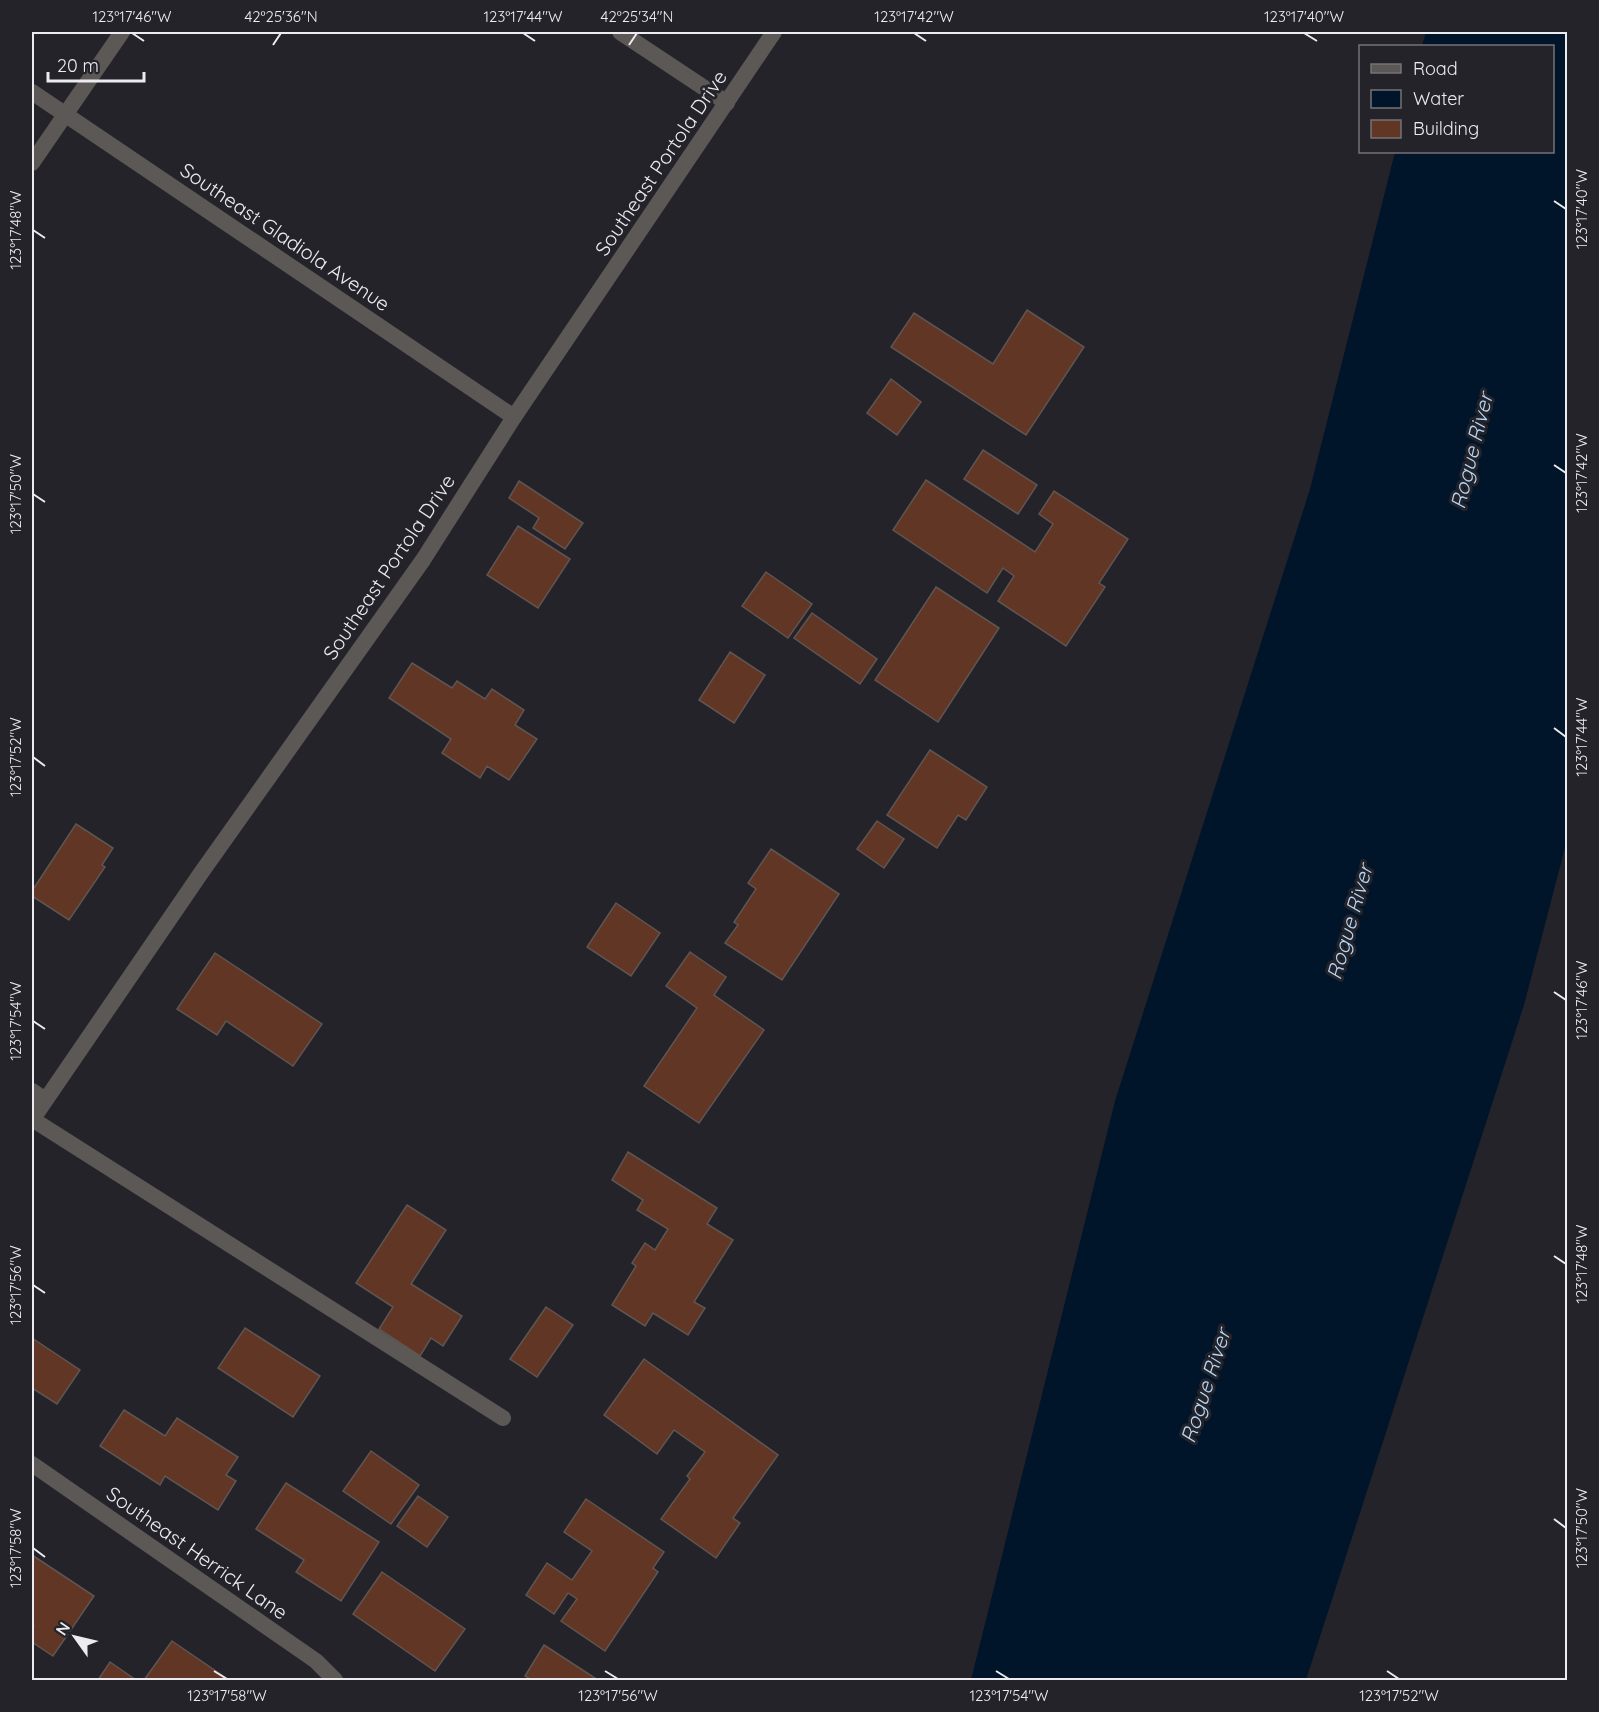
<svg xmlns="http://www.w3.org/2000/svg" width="1599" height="1712" font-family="Quicksand,sans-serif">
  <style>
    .water { fill: #00152a }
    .building { fill: #623625; stroke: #5f5552; stroke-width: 1.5 }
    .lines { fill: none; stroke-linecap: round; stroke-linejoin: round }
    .service { stroke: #5c5856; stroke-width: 16 }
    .minor { stroke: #5c5856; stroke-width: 16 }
    .ticks { fill: none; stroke: #ebebf0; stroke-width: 2 }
    .labels { text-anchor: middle; stroke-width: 6; stroke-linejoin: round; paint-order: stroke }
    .street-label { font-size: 20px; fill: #ebebf0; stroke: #24232a }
    .water-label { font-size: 21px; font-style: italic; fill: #b5d9fa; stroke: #24232a }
    .neatline { fill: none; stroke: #ebebf0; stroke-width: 2 }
    .ticks-label { font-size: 15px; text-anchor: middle; fill: #ebebf0 }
  </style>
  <rect width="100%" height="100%" fill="#24232a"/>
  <path class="water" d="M1426,32H1567V840L1524,1005L1306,1680H971L1115,1101L1310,489L1395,152H1552V46H1422Z"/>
  <g class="building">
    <path d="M1027,310L1084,347L1026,435L891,347L914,313L993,364Z"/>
    <path d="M891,379L921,402L897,435L867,413Z"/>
    <path d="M983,450L1037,485L1018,514L964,479Z"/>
    <path d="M926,480L1035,552L1053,524L1039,514L1054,491L1128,539L1099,583L1105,587L1066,646L998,601L1014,576L1003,568L987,593L893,530Z"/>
    <path d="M519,481L583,523L565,549L533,528L539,518L509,498Z"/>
    <path d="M518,526L570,559L538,608L487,575Z"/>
    <path d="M766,572L812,604L788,638L742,606Z"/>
    <path d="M936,587L999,628L938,722L875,680Z"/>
    <path d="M812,613L877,659L860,684L794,638Z"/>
    <path d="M730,652L765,675L734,723L699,700Z"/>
    <path d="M412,663L452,688L457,681L485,699L492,689L524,710L515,725L537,739L509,780L487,766L480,778L442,753L451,739L389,698Z"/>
    <path d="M930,750L987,787L966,820L958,815L937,848L887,815Z"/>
    <path d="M877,821L904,839L884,868L857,849Z"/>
    <path d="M76,824L113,848L102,865L105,867L69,920L32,896V891Z"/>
    <path d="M771,849L839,894L782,980L725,943L738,925L734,922L756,889L748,883Z"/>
    <path d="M616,903L660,933L631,976L587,947Z"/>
    <path d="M690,952L726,977L714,995L764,1030L699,1123L644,1086L697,1008L666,986Z"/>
    <path d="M215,953L322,1024L293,1066L226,1021L217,1035L177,1009Z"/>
    <path d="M628,1152L717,1208L707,1224L733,1240L694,1302L705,1308L688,1335L653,1313L645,1326L612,1305L636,1266L632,1263L645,1243L655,1250L668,1229L637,1210L643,1200L612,1180Z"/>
    <path d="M407,1205L446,1230L411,1284L462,1316L443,1346L431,1338L420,1356L379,1329L393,1307L356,1283Z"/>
    <path d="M546,1307L573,1325L537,1377L510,1359Z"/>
    <path d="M245,1328L320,1376L293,1417L218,1368Z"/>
    <path d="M32,1338L80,1370L57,1404L32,1388Z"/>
    <path d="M644,1359L778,1455L733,1518L740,1523L716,1558L661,1519L690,1479L687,1476L705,1452L674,1430L657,1454L604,1415Z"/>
    <path d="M124,1410L165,1436L177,1418L238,1457L226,1475L236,1481L218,1510L165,1476L160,1485L100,1446Z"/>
    <path d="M371,1451L419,1485L391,1524L343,1491Z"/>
    <path d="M286,1483L379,1542L341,1601L296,1572L304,1560L256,1529Z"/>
    <path d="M418,1496L448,1517L427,1547L397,1526Z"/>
    <path d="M586,1499L664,1552L653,1568L658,1572L605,1651L561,1621L577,1599L568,1593L554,1614L526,1595L547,1563L572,1580L592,1551L564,1532Z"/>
    <path d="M32,1555L94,1596L53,1656L32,1642V1630L34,1626L32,1625Z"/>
    <path d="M382,1572L465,1629L435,1671L353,1614Z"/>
    <path d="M172,1641L229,1680H144Z"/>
    <path d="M544,1645L598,1680H532L525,1676Z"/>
    <path d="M110,1662L136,1680H98Z"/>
  </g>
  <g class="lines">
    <path class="service" d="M32,1119L503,1418"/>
    <g class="minor">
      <path d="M620,32L727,103"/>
      <path d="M32,92L514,417"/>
      <path d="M32,163L122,32"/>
      <path d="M32,1091L44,1099"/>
      <path d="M32,1120L201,873L423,560L514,417L774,32"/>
      <path d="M32,1464L316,1661L335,1680"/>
    </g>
  </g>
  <path class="ticks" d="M132,33L144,41M523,33L535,41M914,33L926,41M1304,33L1317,41M273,45L281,33M629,45L637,33M1554,201L1566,209M33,230L45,238M1554,465L1566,473M33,494L45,502M1554,728L1566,737M33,757L45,766M1554,992L1566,1000M33,1021L45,1029M1554,1256L1566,1264M33,1285L45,1293M1554,1519L1566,1528M33,1548L45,1557M214,1671L227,1679M605,1671L618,1679M996,1671L1009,1679M1387,1671L1399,1679"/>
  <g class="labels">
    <g class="street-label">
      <text transform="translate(661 163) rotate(-56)" y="7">Southeast Portola Drive</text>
      <text transform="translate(285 237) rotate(34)" y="7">Southeast Gladiola Avenue</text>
      <text transform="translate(389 567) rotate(-56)" y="7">Southeast Portola Drive</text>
      <text transform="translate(197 1553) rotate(35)" y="7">Southeast Herrick Lane</text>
    </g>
    <g class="water-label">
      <text transform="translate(1472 451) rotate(-76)" y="7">Rogue River</text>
      <text transform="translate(1350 922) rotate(-74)" y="7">Rogue River</text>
      <text transform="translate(1206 1386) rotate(-72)" y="7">Rogue River</text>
    </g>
  </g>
  <rect width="1599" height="1712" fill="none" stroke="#24232a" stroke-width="66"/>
  <rect x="1359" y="45" width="195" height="108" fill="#24232a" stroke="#747379" stroke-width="1.5"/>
  <rect x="1371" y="64" width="30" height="9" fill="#5c5856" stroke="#747379" stroke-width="1.5"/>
  <text x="1413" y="75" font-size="18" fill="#ebebf0">Road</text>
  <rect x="1371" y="90" width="30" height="18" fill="#00152a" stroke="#747379" stroke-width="1.5"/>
  <text x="1413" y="105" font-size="18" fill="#ebebf0">Water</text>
  <rect x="1371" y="120" width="30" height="18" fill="#623625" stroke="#747379" stroke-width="1.5"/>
  <text x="1413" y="135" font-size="18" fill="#ebebf0">Building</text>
  <g transform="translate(75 1637) rotate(304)" stroke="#24232a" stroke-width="4.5" paint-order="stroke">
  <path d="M0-4.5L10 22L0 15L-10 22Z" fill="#ebebf0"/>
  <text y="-9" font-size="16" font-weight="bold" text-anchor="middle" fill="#ebebf0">N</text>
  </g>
  <path d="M48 72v9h96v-9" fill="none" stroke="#ebebf0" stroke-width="3"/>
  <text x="57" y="72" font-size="18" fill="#ebebf0" stroke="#24232a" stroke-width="4.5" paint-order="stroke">20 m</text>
  <rect x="33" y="33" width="1533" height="1646" class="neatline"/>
  <g class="ticks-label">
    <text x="132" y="22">123°17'46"W</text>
    <text x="281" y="22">42°25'36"N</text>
    <text x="523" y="22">123°17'44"W</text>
    <text x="637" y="22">42°25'34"N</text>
    <text x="914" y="22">123°17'42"W</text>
    <text x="1304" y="22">123°17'40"W</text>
    <text transform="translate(1582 209) rotate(-90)" y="5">123°17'40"W</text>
    <text transform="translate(16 230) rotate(-90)" y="5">123°17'48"W</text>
    <text transform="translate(1582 473) rotate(-90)" y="5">123°17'42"W</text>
    <text transform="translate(16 494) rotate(-90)" y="5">123°17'50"W</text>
    <text transform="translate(1582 737) rotate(-90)" y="5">123°17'44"W</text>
    <text transform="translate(16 757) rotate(-90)" y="5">123°17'52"W</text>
    <text transform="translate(1582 1000) rotate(-90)" y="5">123°17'46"W</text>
    <text transform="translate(16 1021) rotate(-90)" y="5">123°17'54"W</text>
    <text transform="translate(1582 1264) rotate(-90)" y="5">123°17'48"W</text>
    <text transform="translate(16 1285) rotate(-90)" y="5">123°17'56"W</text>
    <text transform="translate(1582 1528) rotate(-90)" y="5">123°17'50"W</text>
    <text transform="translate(16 1548) rotate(-90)" y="5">123°17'58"W</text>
    <text x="227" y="1701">123°17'58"W</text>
    <text x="618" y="1701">123°17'56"W</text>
    <text x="1009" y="1701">123°17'54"W</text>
    <text x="1399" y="1701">123°17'52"W</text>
  </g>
</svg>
